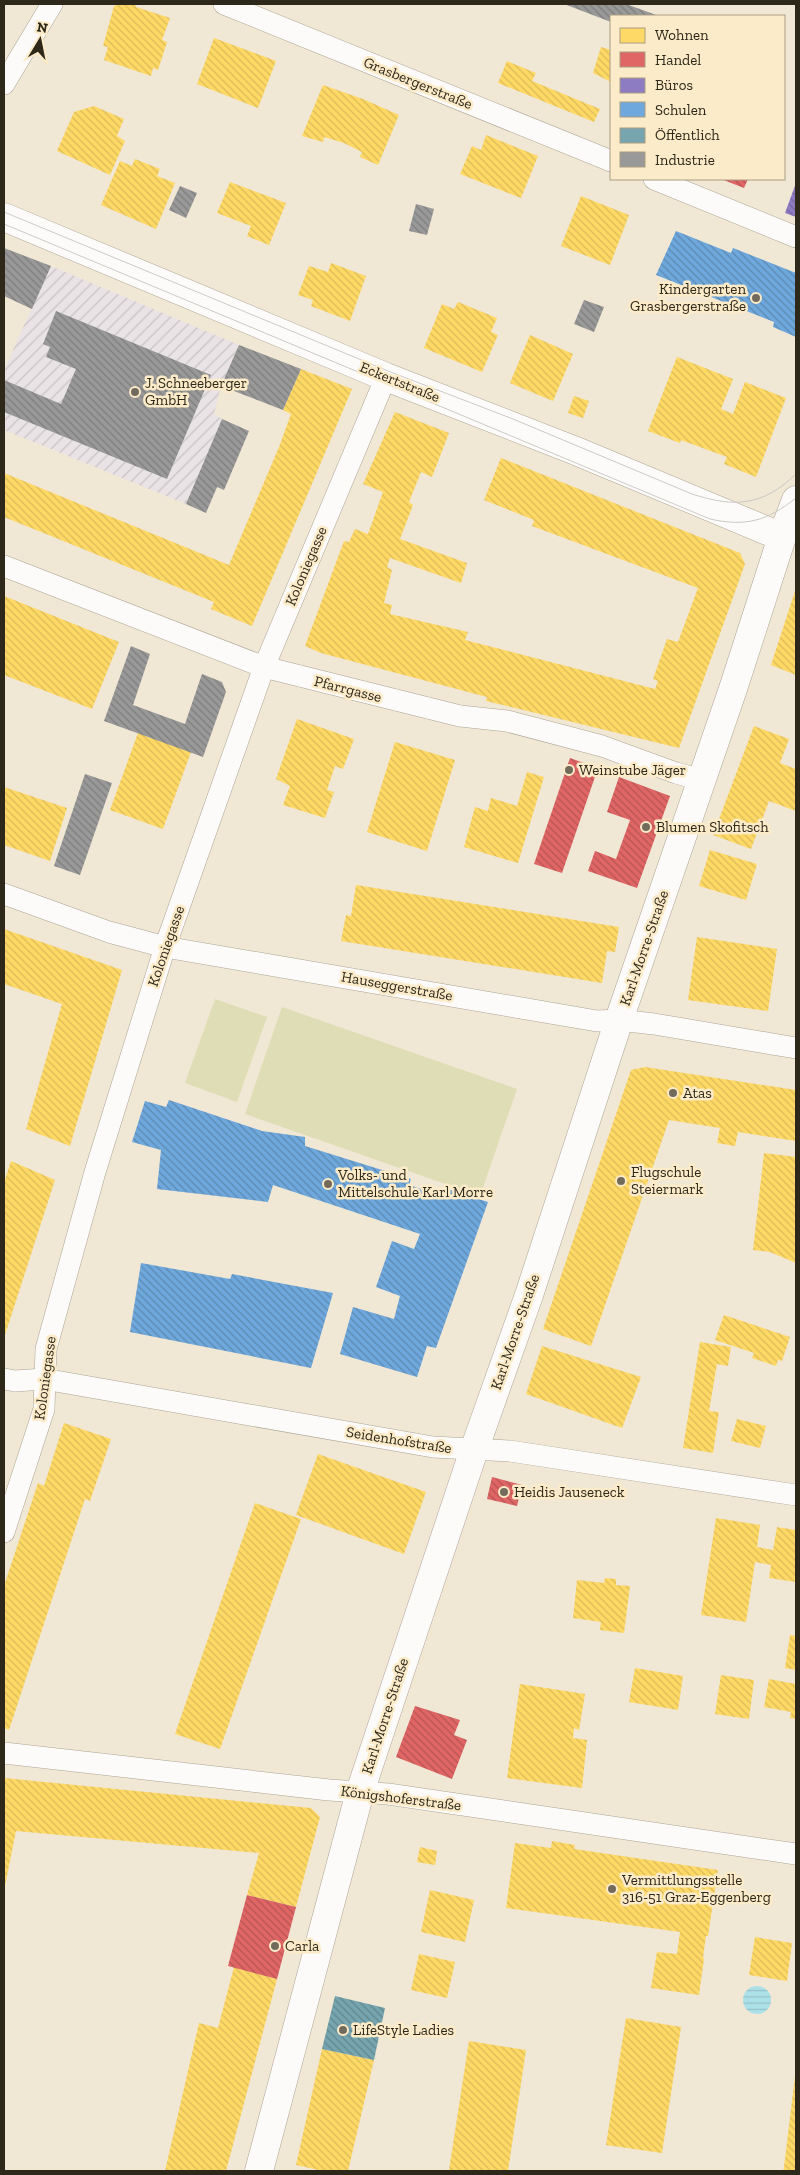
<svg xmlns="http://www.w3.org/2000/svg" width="800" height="2175" font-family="'Zilla Slab',serif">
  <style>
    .industrial { fill: url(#industrial-furrows) }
    .grass { fill: #dfddb5 }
    .water { fill: url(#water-rules) }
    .homes { fill: url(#homes-back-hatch) }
    .shops { fill: url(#shops-back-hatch) }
    .offices { fill: url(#offices-back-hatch) }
    .schools { fill: url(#schools-back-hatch) }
    .public { fill: url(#public-back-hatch) }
    .industry { fill: url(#industry-back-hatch) }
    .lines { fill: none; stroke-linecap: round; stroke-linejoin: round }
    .minor-casing { stroke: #aca596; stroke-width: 22 }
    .tertiary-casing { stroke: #aca596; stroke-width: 29 }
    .secondary-casing { stroke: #aca596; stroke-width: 29 }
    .minor { stroke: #fdfbf9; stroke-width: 21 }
    .tertiary { stroke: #fdfbf9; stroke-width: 28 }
    .secondary { stroke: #fdfbf9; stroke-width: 28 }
    .tram { stroke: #cccac5; stroke-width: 1 }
    .poi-dot { fill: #726b5c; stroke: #fcebc8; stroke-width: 2 }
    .labels { text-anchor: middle; stroke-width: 5; stroke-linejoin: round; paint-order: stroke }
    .street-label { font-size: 15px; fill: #2e281b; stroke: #fcebc8 }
    .poi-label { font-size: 15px; fill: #2e281b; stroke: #fcebc8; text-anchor: start }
  </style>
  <defs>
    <pattern id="industrial-furrows" width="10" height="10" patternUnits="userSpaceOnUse" patternTransform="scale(1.25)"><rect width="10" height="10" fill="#e9e3e6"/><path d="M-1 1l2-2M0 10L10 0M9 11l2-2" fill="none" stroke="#c8c3c5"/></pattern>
    <pattern id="water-rules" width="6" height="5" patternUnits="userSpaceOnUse" patternTransform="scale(1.25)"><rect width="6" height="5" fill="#ade1e9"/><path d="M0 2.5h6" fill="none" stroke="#95c1c7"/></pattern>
    <pattern id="homes-back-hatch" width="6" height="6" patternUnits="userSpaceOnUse" patternTransform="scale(1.25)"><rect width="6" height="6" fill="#ffd966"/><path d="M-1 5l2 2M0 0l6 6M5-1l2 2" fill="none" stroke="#dbba58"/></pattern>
    <pattern id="shops-back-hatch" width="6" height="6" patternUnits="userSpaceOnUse" patternTransform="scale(1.25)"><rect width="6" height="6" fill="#e06666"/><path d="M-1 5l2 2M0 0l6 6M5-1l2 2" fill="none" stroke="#b65453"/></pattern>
    <pattern id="offices-back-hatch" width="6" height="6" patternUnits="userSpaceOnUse" patternTransform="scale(1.25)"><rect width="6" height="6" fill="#8e7cc3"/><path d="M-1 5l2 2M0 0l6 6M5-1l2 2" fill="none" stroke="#74669e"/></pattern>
    <pattern id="schools-back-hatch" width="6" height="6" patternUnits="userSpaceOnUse" patternTransform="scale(1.25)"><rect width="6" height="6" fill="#6fa8dc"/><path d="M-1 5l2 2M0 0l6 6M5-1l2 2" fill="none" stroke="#5c89b2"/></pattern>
    <pattern id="public-back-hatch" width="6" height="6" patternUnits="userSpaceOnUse" patternTransform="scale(1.25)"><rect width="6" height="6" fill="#76a5af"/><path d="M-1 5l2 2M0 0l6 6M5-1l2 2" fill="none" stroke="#61868e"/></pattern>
    <pattern id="industry-back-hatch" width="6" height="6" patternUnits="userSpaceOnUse" patternTransform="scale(1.25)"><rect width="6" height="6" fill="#999"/><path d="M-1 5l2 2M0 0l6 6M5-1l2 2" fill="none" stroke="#7d7d7c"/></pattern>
  </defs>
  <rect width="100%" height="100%" fill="#f0e7d4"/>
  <path class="industrial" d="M51,266L239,345L221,386L214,414L222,419L186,504L4,430V370Z"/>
  <g class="grass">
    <path d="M215,999L267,1017L237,1102L185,1083Z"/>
    <path d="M282,1007L517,1089L480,1196L245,1114Z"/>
  </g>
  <circle class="water" cx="757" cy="2000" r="14"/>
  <g class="homes">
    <path d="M118,4H135L136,7L170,18L162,40L167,42L158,70L153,68L151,76L104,60L108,47L103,46L114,6Z"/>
    <path d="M214,38L276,61L258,108L197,84Z"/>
    <path d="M601,47L611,50V82L593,73Z"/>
    <path d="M507,61L536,73L532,81L600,109L594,122L498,83Z"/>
    <path d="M323,85L363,99L399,115L378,165L360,157L362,152L344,143L324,137L323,142L302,136Z"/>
    <path d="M94,106L124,119L117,136L125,141L110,175L57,151L74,112Z"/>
    <path d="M486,135L538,156L521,198L460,174L472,146L481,150Z"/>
    <path d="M135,159L160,169L157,176L175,183L156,229L101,205L120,161L132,166Z"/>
    <path d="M230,182L286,203L269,245L247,236L251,226L217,213Z"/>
    <path d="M581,196L629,215L610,265L561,246Z"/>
    <path d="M331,263L366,276L350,321L311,306L313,300L298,295L309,266L328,272Z"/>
    <path d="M458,302L497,318L491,332L498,335L482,372L424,348L442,304L454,309Z"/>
    <path d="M530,335L573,354L553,401L510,383Z"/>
    <path d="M677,357L733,379L721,409L733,414L745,382L786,398L756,477L724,464L727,457L681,440L680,443L648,431Z"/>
    <path d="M301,369L352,389L252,626L211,609L214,602L4,517V473L229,565L279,447L291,414L283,410Z"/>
    <path d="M574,396L589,401L583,418L568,413Z"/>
    <path d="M395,412L449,433L432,477L421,472L409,502L413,505L400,539L467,563L461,583L390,558L387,567L392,570L384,603L392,605L390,614L468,632L465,640L655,689L658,681L653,679L667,639L678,642L698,588L532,526L534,520L484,500L501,458L740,553L745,564L679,748L486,701L487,697L321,653L305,646L344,541L349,542L355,529L368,534L383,492L363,484Z"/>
    <path d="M796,588V675L771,665Z"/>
    <path d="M4,596L119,642L92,709L4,675Z"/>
    <path d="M297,719L354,739L343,769L335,766L327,790L334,792L325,818L283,805L290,786L276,779Z"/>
    <path d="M754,726L789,739L780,763L796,769V811L769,801L751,849L713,835Z"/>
    <path d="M138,733L191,752L163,829L110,810Z"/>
    <path d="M395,742L455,760L427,851L367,832Z"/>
    <path d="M527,772L544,777L518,863L464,847L475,807L488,811L491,798L517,806Z"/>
    <path d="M4,787L67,808L50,861L4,845Z"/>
    <path d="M710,850L757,864L746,900L699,886Z"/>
    <path d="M356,885L619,927L615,952L607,951L602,983L341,941L346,915L351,916Z"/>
    <path d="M4,929L122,970L70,1146L26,1129L62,1004L4,984Z"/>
    <path d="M697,937L777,949L768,1011L688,1000Z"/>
    <path d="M645,1067L796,1090V1141L738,1132L735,1146L717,1143L720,1128L669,1120L591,1346L543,1329L631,1070Z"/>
    <path d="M764,1153L796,1157V1263L770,1252L753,1250Z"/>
    <path d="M11,1161L55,1180L4,1338V1183Z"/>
    <path d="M724,1315L790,1337L782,1361L778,1360L776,1366L752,1358L754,1353L715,1340Z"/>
    <path d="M700,1342L731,1347L728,1366L717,1364L709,1411L719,1412L713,1453L683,1448Z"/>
    <path d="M542,1346L641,1377L622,1428L526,1394Z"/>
    <path d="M737,1419L766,1426L760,1448L731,1441Z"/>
    <path d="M64,1423L111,1439L90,1501L85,1499L9,1730L4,1728V1586L38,1483L44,1486Z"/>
    <path d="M318,1454L426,1492L404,1554L296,1515Z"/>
    <path d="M255,1503L301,1519L220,1749L175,1734Z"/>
    <path d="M716,1518L760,1525L757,1547L773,1550L777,1527L796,1530V1582L769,1578L771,1565L755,1562L746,1622L701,1615Z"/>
    <path d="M605,1578L616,1579V1585L630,1586L624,1633L600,1630L601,1622L573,1618L577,1580L604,1583Z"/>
    <path d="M790,1635L796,1636V1670L785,1668Z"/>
    <path d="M635,1668L683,1676L678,1710L629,1702Z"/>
    <path d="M721,1675L754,1680L749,1719L715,1714Z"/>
    <path d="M769,1679L796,1684V1719L790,1718L791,1712L764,1707Z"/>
    <path d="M520,1684L585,1694L579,1730L574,1728L573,1738L587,1740L582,1788L507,1778Z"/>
    <path d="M4,1778L311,1808L320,1817L296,1907L247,1895L259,1853L16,1831L4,1891Z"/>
    <path d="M552,1841L575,1845L574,1849L718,1870L708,1936H706L703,1958L704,1959L699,1995L651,1988L657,1952L677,1954L680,1932L506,1908L515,1843L551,1848Z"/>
    <path d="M420,1847L437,1851L435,1865L417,1862Z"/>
    <path d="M430,1890L474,1900L465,1942L421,1932Z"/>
    <path d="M755,1937L792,1943L787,1981L749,1975Z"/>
    <path d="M419,1954L455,1962L447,1998L411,1990Z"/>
    <path d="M234,1967L277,1979L226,2171H165L199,2023L218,2028Z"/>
    <path d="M626,2018L681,2027L662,2153L606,2145Z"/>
    <path d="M469,2041L526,2050L508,2171L449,2170Z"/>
    <path d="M322,2049L374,2060L348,2171H323L296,2165Z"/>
    <path d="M795,2076L796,2171H783L784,2167Z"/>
  </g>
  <g class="shops">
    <path d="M721,179H748L744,188Z"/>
    <path d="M570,758L598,768L562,873L534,864Z"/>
    <path d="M619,777L670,796L637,888L588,871L595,851L616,859L630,820L607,812Z"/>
    <path d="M492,1477L522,1485L517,1506L487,1499Z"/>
    <path d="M415,1706L460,1720L454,1735L467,1740L452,1779L396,1757Z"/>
    <path d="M247,1895L296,1907L277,1979L228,1966Z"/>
  </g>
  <path class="offices" d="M796,183V217L785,213Z"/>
  <g class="schools">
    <path d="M676,231L731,253L733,248L796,273V337L773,327L774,322L656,275Z"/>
    <path d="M169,1100L262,1131L305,1137V1146L411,1179L409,1185L445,1197L448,1189L488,1202L436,1348L427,1346L417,1377L340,1354L353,1307L394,1319L400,1296L376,1287L392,1241L414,1249L420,1234L273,1185L268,1202L157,1189L161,1150L132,1142L145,1101L166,1107Z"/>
    <path d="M141,1263L230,1279L232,1274L333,1293L311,1368L130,1332Z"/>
  </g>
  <path class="public" d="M335,1996L385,2008L374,2060L322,2049Z"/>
  <g class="industry">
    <path d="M564,4H626L659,16H611V22Z"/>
    <path d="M180,186L197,193L186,218L169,210Z"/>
    <path d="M416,204L434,209L427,235L409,231Z"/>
    <path d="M4,248L51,266L32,309L4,296Z"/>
    <path d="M584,300L604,307L594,332L574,324Z"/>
    <path d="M56,311L211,375L167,479L4,412V380L61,404L76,369L46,357L50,347L43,344Z"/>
    <path d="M239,345L301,369L283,410L221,386Z"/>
    <path d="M222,419L249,431L224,490L217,487L206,513L186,504Z"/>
    <path d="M131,646L150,654L133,705L185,724L202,674L222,682L226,692L203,757L104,721Z"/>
    <path d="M85,774L112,783L80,875L54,866Z"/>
  </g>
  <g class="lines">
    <g class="minor-casing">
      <g id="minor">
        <path d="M224,4L611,161"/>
        <path d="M4,84L52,4"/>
        <path d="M654,179L796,237"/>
        <path d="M4,566L264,667L460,716L507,721L602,746L676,773L702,780"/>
        <path d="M4,894L109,932L165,947L597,1021L619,1020L654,1024L796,1048"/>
        <path d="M4,1379L15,1381L44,1379L433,1447L510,1451L796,1495"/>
        <path d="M4,1532L44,1409L46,1349L95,1172L165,947L264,667L386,377"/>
        <path d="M4,1753L329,1790L388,1794L796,1854"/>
      </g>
    </g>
    <g class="tertiary-casing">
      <path id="tertiary" d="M4,217L386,377L576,451L782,537"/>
    </g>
    <g class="secondary-casing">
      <path id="secondary" d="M259,2171L360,1792L474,1450L529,1295L619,1020L733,689L782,537L796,500"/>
    </g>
    <use href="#minor" class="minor"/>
    <use href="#tertiary" class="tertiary"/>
    <use href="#secondary" class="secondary"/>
    <g class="tram">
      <path d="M4,212L388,371L513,419L692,494C735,508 763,506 796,474"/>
      <path d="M4,224L710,519C746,527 767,521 796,498"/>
    </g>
  </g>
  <g class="poi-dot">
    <circle cx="756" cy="298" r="5"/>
    <circle cx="135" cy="392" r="5"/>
    <circle cx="569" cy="770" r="5"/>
    <circle cx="646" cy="827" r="5"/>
    <circle cx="673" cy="1093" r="5"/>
    <circle cx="621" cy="1181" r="5"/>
    <circle cx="328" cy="1184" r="5"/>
    <circle cx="504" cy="1492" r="5"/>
    <circle cx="612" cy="1889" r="5"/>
    <circle cx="275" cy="1946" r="5"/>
    <circle cx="343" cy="2030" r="5"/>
  </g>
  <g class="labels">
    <g class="street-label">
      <text transform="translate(418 83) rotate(22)" y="5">Grasbergerstraße</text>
      <text transform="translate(400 382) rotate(22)" y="5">Eckertstraße</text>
      <text transform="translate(306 566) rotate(-67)" y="5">Koloniegasse</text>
      <text transform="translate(348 689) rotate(14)" y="5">Pfarrgasse</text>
      <text transform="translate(166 946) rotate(-71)" y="5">Koloniegasse</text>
      <text transform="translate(644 948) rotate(-71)" y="5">Karl-Morre-Straße</text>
      <text transform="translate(397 986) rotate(10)" y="5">Hauseggerstraße</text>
      <text transform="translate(515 1332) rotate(-71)" y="5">Karl-Morre-Straße</text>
      <text transform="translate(45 1378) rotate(-82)" y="5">Koloniegasse</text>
      <text transform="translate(399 1440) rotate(9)" y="5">Seidenhofstraße</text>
      <text transform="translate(385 1716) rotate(-72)" y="5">Karl-Morre-Straße</text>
      <text transform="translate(401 1798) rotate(7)" y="5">Königshoferstraße</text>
    </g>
    <g class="poi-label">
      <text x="746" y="294" text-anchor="end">Kindergarten<tspan x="746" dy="17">Grasbergerstraße</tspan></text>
      <text x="145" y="388">J. Schneeberger<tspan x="145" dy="17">GmbH</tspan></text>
      <text x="579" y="775">Weinstube Jäger</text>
      <text x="656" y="832">Blumen Skofitsch</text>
      <text x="683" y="1098">Atas</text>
      <text x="631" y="1177">Flugschule<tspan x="631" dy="17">Steiermark</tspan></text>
      <text x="338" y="1180">Volks- und<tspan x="338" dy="17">Mittelschule Karl Morre</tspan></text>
      <text x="514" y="1497">Heidis Jauseneck</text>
      <text x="622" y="1885">Vermittlungsstelle<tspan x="622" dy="17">316-51 Graz-Eggenberg</tspan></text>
      <text x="285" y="1951">Carla</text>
      <text x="353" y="2035">LifeStyle Ladies</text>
    </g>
  </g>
  <rect width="800" height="2175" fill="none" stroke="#2e281b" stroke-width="10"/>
  <rect x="610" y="15" width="175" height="165" fill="#fcebc8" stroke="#aa9d83"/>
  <rect x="620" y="28" width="25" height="15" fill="#ffd966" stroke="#aa9d83"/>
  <text x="655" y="40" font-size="15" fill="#2e281b">Wohnen</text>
  <rect x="620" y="52" width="25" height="15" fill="#e06666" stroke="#aa9d83"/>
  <text x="655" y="65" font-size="15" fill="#2e281b">Handel</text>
  <rect x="620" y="78" width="25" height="15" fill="#8e7cc3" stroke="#aa9d83"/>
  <text x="655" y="90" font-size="15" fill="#2e281b">Büros</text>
  <rect x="620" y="102" width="25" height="15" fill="#6fa8dc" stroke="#aa9d83"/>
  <text x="655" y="115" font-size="15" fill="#2e281b">Schulen</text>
  <rect x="620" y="128" width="25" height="15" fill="#76a5af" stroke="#aa9d83"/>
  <text x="655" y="140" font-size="15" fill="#2e281b">Öffentlich</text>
  <rect x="620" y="152" width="25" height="15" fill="#999999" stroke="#aa9d83"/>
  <text x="655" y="165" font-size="15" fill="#2e281b">Industrie</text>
  <g transform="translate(40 40) rotate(10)" stroke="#fcebc8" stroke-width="4" paint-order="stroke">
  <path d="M0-4L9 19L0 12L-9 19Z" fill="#2e281b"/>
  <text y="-8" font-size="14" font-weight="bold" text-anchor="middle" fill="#2e281b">N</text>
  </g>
</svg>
